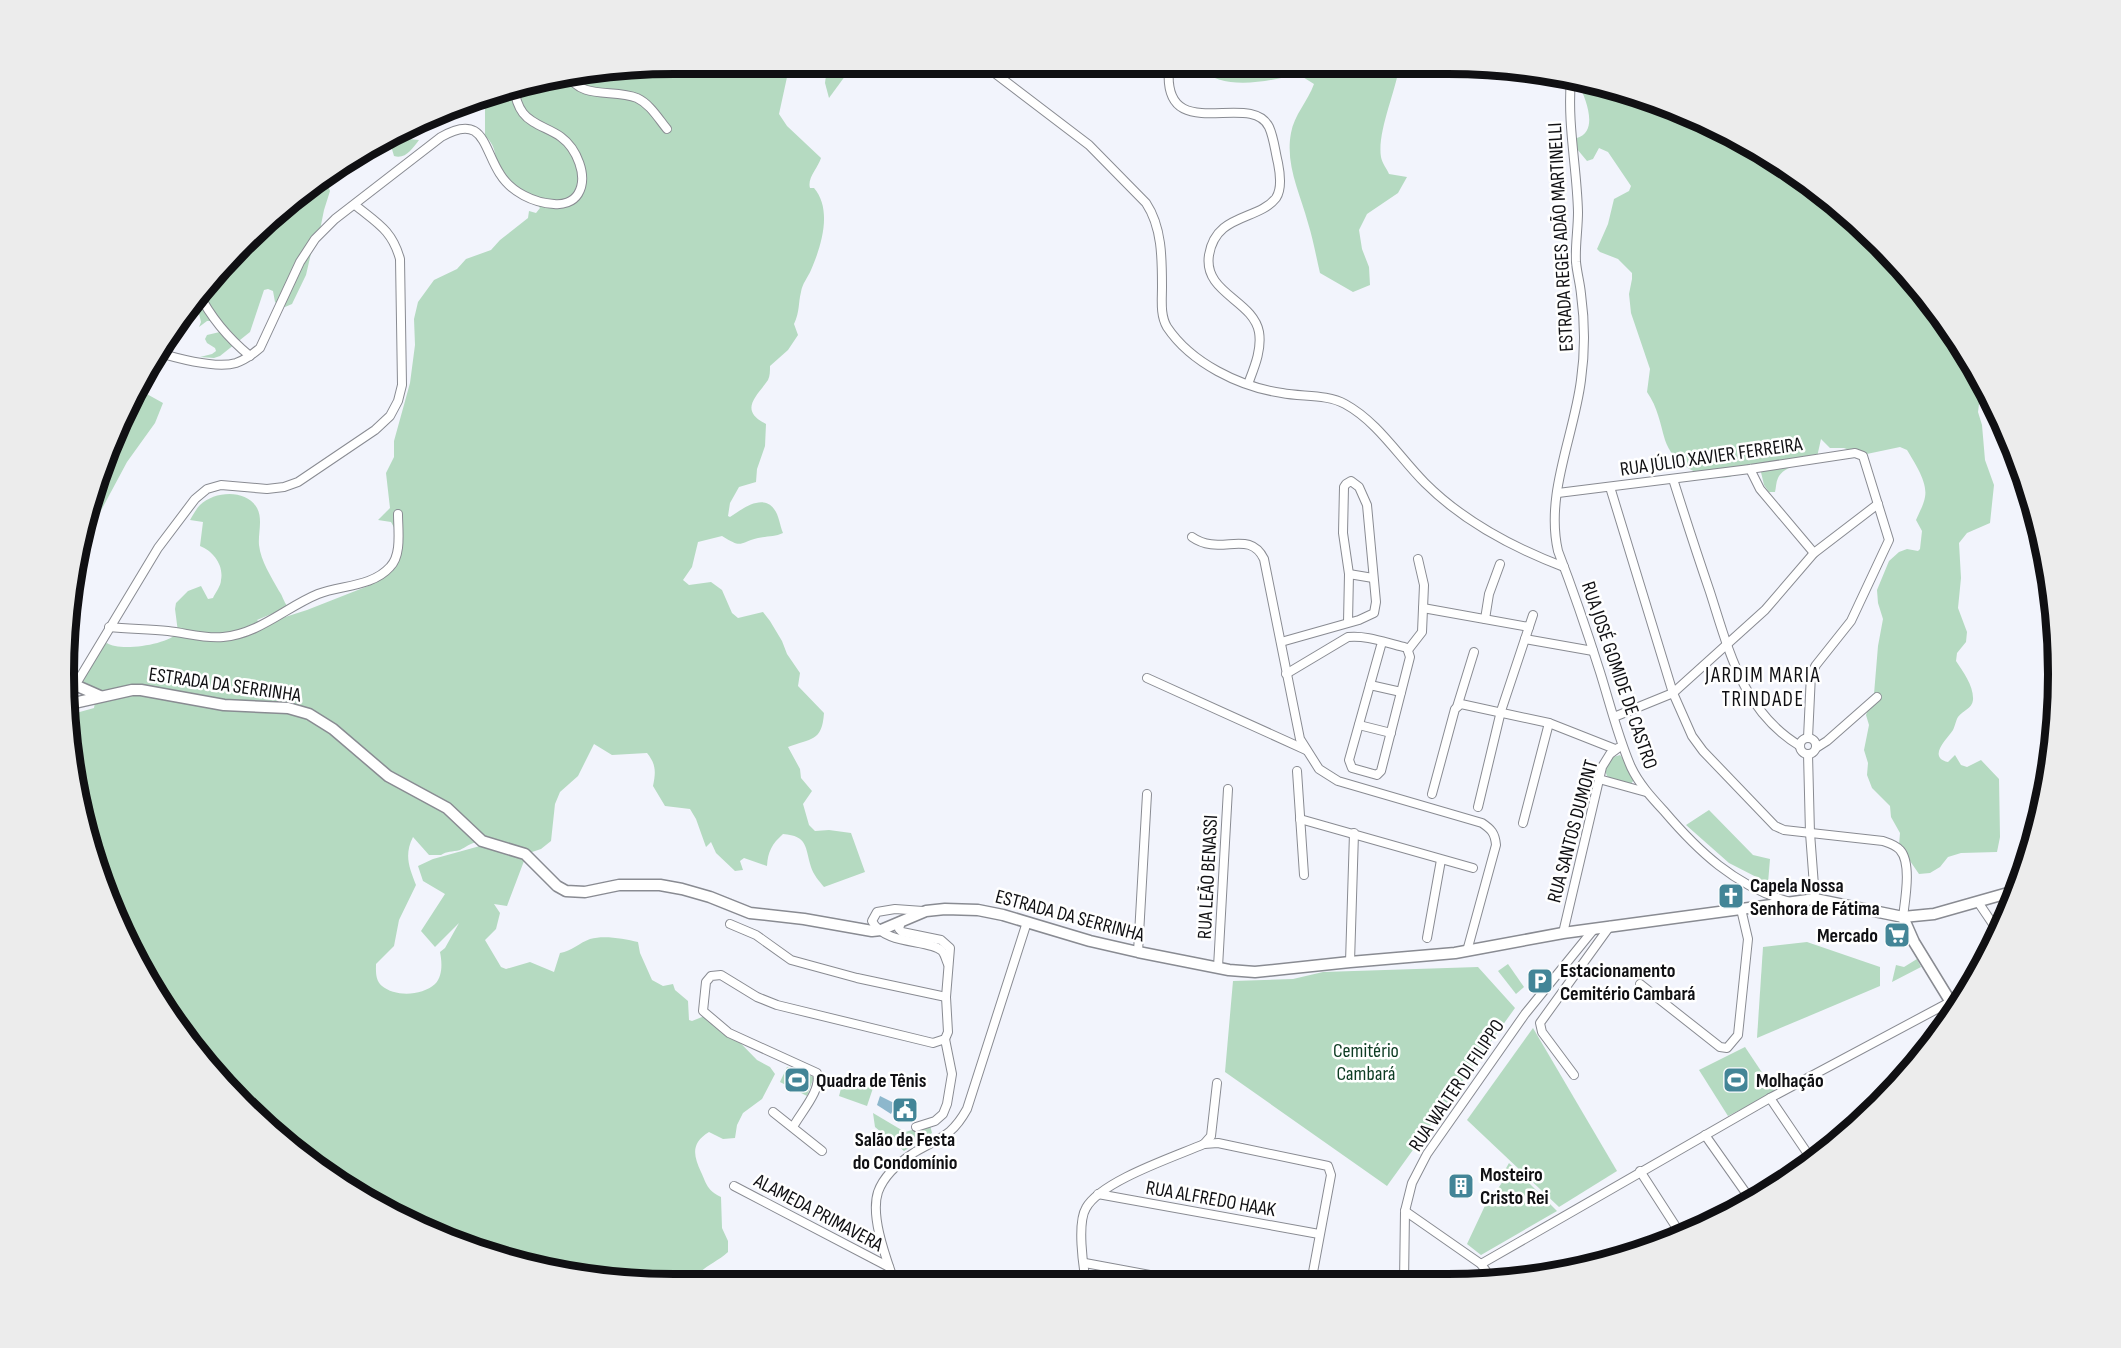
<svg xmlns="http://www.w3.org/2000/svg" width="2121" height="1348" font-family="'Sofia Sans Condensed',sans-serif">
  <style>
    .green { fill: #b5dac1 }
    .water { fill: #8db7cc }
    .lines { fill: none; stroke-linecap: round; stroke-linejoin: round }
    .street-casing { stroke: #898b92; stroke-width: 10 }
    .secondary-casing { stroke: #898b92; stroke-width: 13 }
    .street { stroke: #fff; stroke-width: 8 }
    .secondary { stroke: #fff; stroke-width: 10 }
    .labels { text-anchor: middle; stroke-width: 5; stroke-linejoin: round; paint-order: stroke }
    .street-label { font-size: 20px; fill: #101013; stroke: #fff }
    .poi-label { font-size: 20px; font-weight: bold; fill: #101013; stroke: #fff; text-anchor: start }
    .park-label { font-size: 20px; fill: #0d3c23; stroke: #fff }
    .neighbourhood-label { font-size: 21px; letter-spacing: 1.5px; fill: #101013; stroke: #fff }
    .rim { fill: none; stroke: #101013; stroke-width: 8 }
  </style>
  <rect width="100%" height="100%" fill="#f2f4fc"/>
  <g class="green">
    <path d="M594,68H789L779,114L787,126L821,158C818,168 807,178 810,188H814C833,210 821,247 811,270C808,277 802,284 801,292C798,304 800,311 794,324L798,335L788,350L770,366C770,371 770,376 768,380C757,396 738,410 766,424L765,446L757,469L756,482L739,487L730,503L728,516L730,517C741,510 762,493 774,509C779,515 780,526 783,533C775,537 767,536 758,538C738,543 743,549 722,536L698,542L692,567L683,580L689,585L711,582L722,590L732,613L738,618L763,612L770,621L782,641L787,654L800,673L798,686L824,713C822,742 811,738 788,747L800,769L801,778L812,791L803,804L809,825L815,831L829,830L851,833L865,872L824,887C819,881 813,874 811,867C805,847 808,836 783,834C772,844 768,851 767,866L744,858L740,861L743,870L735,871L716,853L711,842L706,847L696,819L690,809L665,806L653,786C656,772 656,764 647,753L612,755L594,744L578,776L560,792L555,804L551,841L541,849L529,853L478,842C470,843 466,847 460,850C452,852 447,851 441,855H429L413,837C404,855 409,867 416,885L399,920L394,946L376,964C376,971 375,980 382,986C395,997 422,996 435,984C443,976 442,962 440,952L445,948L459,923L435,947L421,931L445,894L423,881L418,866L433,859L480,846L514,854L524,861L507,906L494,904L500,913L496,929L485,940L501,967L506,969L530,962L554,972L560,953C572,951 579,943 590,939C605,935 624,939 638,942L640,953L652,980L663,986L673,984L675,990L688,1001L689,1020L692,1021L702,1017L714,1016L757,1060L770,1067L775,1074L762,1099L743,1113L737,1125L735,1138L723,1139L709,1132C691,1143 693,1155 701,1172C707,1185 707,1190 721,1197L722,1228L728,1241V1252C716,1263 701,1267 694,1280H595L441,1239L302,1159L215,1077L166,1013L111,911L117,897L106,876L97,844L93,840L87,841L84,832L69,715L94,708L96,695L77,681L101,646L107,643C119,652 169,645 178,632L175,609L176,603L188,591L201,586L208,599L213,598C215,593 221,586 221,580C224,565 213,551 200,546L203,522L190,520C193,515 196,509 200,505C215,491 246,489 257,508C263,519 258,533 259,545C261,562 271,576 279,591C283,596 283,601 288,607L257,620L258,621L267,620L265,628L282,618L307,610L368,586L380,578L394,554L396,531L391,522L378,520L390,508L386,473L394,457V441L410,383L415,345L414,319L418,302L434,280L457,269L466,259L491,250L500,240L528,218L529,211L536,213L540,208C530,194 513,183 497,178C496,163 498,147 485,136V102L490,93Z"/>
    <path d="M827,68H851L829,98L825,83Z"/>
    <path d="M1200,68H1399C1395,93 1377,133 1381,157C1382,163 1387,169 1389,174L1407,177L1398,193L1367,214L1359,230L1362,249L1369,267L1370,285L1353,292L1320,273C1316,256 1313,239 1308,223C1300,193 1285,165 1291,133C1294,115 1308,101 1314,84L1298,74C1271,81 1222,92 1200,68Z"/>
    <path d="M1579,82L1681,110L1819,189L1907,271L1976,369L1982,382L1978,412L1982,425L1985,460L1994,485L1990,523L1967,533L1959,543L1961,578L1958,608L1967,632L1966,642L1957,653L1956,661C1963,672 1974,686 1973,700C1972,709 1963,710 1958,717C1956,720 1955,726 1953,730C1947,739 1927,757 1948,762L1955,755L1961,765L1967,767L1981,760L1999,779L2000,837L1997,852L1961,853L1948,857L1940,867L1930,873L1919,874L1899,845L1900,833L1891,817L1890,806L1872,788L1867,775L1868,763L1864,750L1869,725L1866,715L1874,694L1878,646L1883,619L1878,603L1877,590L1889,561L1899,552L1907,549L1918,551L1920,549L1922,531L1916,520C1919,513 1924,504 1925,497C1928,482 1914,462 1907,450L1900,447L1862,455L1844,448H1830L1821,439L1817,457C1806,464 1784,465 1778,478C1776,482 1776,488 1775,492H1769L1764,485L1760,468C1754,469 1747,469 1742,471C1737,472 1734,476 1729,477C1703,481 1673,465 1665,440C1660,423 1658,408 1647,392L1650,369L1631,313L1629,294L1632,279V273L1618,259L1600,252L1597,249L1608,224L1614,199L1629,191L1631,186L1608,152L1599,148L1593,159L1587,161L1577,149V138C1599,132 1586,99 1579,85Z"/>
    <path d="M403,132L408,139L419,140C413,148 405,160 394,156L389,139Z"/>
    <path d="M324,175L330,191L324,210L318,240L312,249L306,275L292,304L285,307L280,306L275,302L273,291L268,289L264,290L250,332L220,356L214,358L200,357L212,354L216,351L215,348L207,343L205,339L207,335L224,331L218,321H207L199,327L201,322L196,301H198L206,287L215,283L223,271L224,262L233,252L236,254L251,248L252,245L240,244L242,242Z"/>
    <path d="M136,388L163,403L155,423L127,462L74,561L96,477Z"/>
    <path d="M1999,419L2026,478L2028,486C2006,468 1998,447 1999,419Z"/>
    <path d="M73,574L84,580L70,607Z"/>
    <path d="M1620,755L1628,765L1634,780L1630,785L1615,781L1607,776L1604,768L1610,758Z"/>
    <path d="M1709,810L1753,855L1770,859L1768,883L1729,863L1686,825Z"/>
    <path d="M1807,942L1880,967V986L1757,1038L1763,947Z"/>
    <path d="M1917,959L1921,967L1892,982L1896,965L1904,967Z"/>
    <path d="M1508,964L1524,987L1516,994L1498,971Z"/>
    <path d="M1478,967L1515,1008L1387,1186L1225,1072L1233,981L1293,979L1323,972Z"/>
    <path d="M1533,1028L1617,1171L1559,1207L1467,1120Z"/>
    <path d="M1745,1047L1775,1092L1728,1116L1699,1070Z"/>
    <path d="M787,1067L814,1077L807,1096L780,1082Z"/>
    <path d="M843,1081L873,1088L867,1106L839,1096Z"/>
    <path d="M873,1113L905,1132L930,1125L932,1133L904,1151L875,1127Z"/>
    <path d="M1509,1163L1557,1211L1481,1255L1467,1244L1490,1195L1495,1193L1503,1181L1501,1177Z"/>
  </g>
  <path class="water" d="M880,1096L896,1104L891,1114L877,1105Z"/>
  <g class="lines">
    <g class="street-casing">
      <g id="street">
        <path d="M988,68L1089,145L1146,203C1162,227 1162,258 1162,287C1162,300 1160,315 1167,327C1191,363 1240,387 1282,393C1302,397 1327,394 1345,404C1378,422 1399,457 1425,483C1464,522 1514,548 1564,567"/>
        <path d="M1169,68C1162,148 1251,89 1269,127C1274,138 1275,151 1278,163C1280,173 1282,189 1276,198C1258,221 1216,213 1209,255C1203,293 1253,300 1259,332C1262,350 1254,368 1248,384"/>
        <path d="M568,74C581,101 614,88 637,98C650,104 658,118 667,129"/>
        <path d="M1571,80C1567,124 1577,168 1578,212C1578,229 1575,246 1576,262C1577,273 1580,283 1581,294C1585,323 1585,352 1581,380C1574,436 1545,494 1558,551C1573,590 1587,631 1600,672C1610,704 1618,737 1631,767C1639,784 1652,798 1664,811C1698,851 1735,886 1787,901"/>
        <path d="M198,292C211,318 228,338 250,356"/>
        <path d="M156,352C176,358 216,369 236,363C245,360 253,354 260,348L300,262L315,239L335,219L441,137C484,112 483,148 500,174C511,192 534,203 554,204C563,205 573,202 578,194C589,176 576,148 561,137C549,128 532,125 523,113C517,105 515,96 514,87"/>
        <path d="M1750,469L1760,489L1814,553"/>
        <path d="M1673,479C1685,517 1697,554 1710,592C1729,651 1743,712 1800,746"/>
        <path d="M1610,487L1673,693L1692,736L1703,751L1775,826L1784,830L1883,841C1889,843 1896,845 1900,850C1912,863 1905,900 1903,917"/>
        <path d="M1558,493L1750,469L1855,453L1863,456L1889,540L1851,621L1816,665L1811,674L1808,738"/>
        <path d="M1192,537C1220,557 1249,528 1264,559L1300,739L1319,769L1338,781L1482,823C1491,829 1495,833 1496,845L1467,951"/>
        <path d="M1349,574L1373,578"/>
        <path d="M1423,608L1529,627"/>
        <path d="M1485,619L1489,594L1500,564"/>
        <path d="M109,627C129,629 149,629 168,631C186,633 206,639 223,637C259,634 286,607 318,594C341,585 372,587 390,567C402,555 398,530 398,514"/>
        <path d="M1525,639L1593,651"/>
        <path d="M1281,642L1359,620L1374,613L1376,602L1367,505L1359,487L1351,481L1346,484L1344,487L1343,533L1349,574L1348,622"/>
        <path d="M1408,650L1422,632L1424,585L1418,559"/>
        <path d="M1286,674L1348,637C1367,635 1386,643 1404,647L1407,648L1410,657L1381,771L1377,775L1352,768L1349,760L1382,642"/>
        <path d="M1147,678L1306,750"/>
        <path d="M1370,685L1401,692"/>
        <path d="M66,694L73,689L158,548L195,499L207,489L221,485L267,489L284,487L298,482L375,430L390,416L398,401L402,385L400,259C392,230 377,223 355,205"/>
        <path d="M1457,707L1474,652"/>
        <path d="M1614,717L1673,693L1765,610L1814,553L1878,504"/>
        <path d="M1359,725L1391,733"/>
        <circle cx="1808" cy="746" r="8"/>
        <path d="M1816,748L1827,741L1877,697"/>
        <path d="M1808,754L1810,833L1815,899"/>
        <path d="M1297,771L1304,875"/>
        <path d="M1599,779L1646,792"/>
        <path d="M1432,794L1455,709L1461,704L1549,723L1615,749"/>
        <path d="M1478,807L1501,711L1533,615"/>
        <path d="M1300,819L1473,868"/>
        <path d="M1523,823L1549,723"/>
        <path d="M1978,902L1999,933"/>
        <path d="M923,911L895,909L877,912L872,921C885,946 930,939 942,951C945,954 946,960 948,964"/>
        <path d="M730,924L756,935L791,960L857,978L946,997"/>
        <path d="M1563,933L1602,767L1610,754L1618,748"/>
        <path d="M1427,938L1441,860"/>
        <path d="M1138,952L1147,794"/>
        <path d="M1350,962L1354,833"/>
        <path d="M1218,967L1228,789"/>
        <path d="M1640,984L1720,1047L1727,1048L1738,1035L1748,939L1741,909"/>
        <path d="M1574,1075L1542,1032L1540,1023L1610,926"/>
        <path d="M1770,1098L1812,1160"/>
        <path d="M773,1112L822,1151"/>
        <path d="M793,1127C801,1112 822,1090 817,1073L729,1033L703,1011L706,982L711,976L721,975L757,997L777,1005L933,1043L945,1039L948,1032L946,997L950,948L941,940L902,932L899,929L901,922"/>
        <path d="M916,1127L935,1121L943,1114L947,1104L952,1074L945,1039"/>
        <path d="M1705,1135L1753,1203"/>
        <path d="M1204,1144L1218,1143L1328,1166L1331,1175L1311,1283"/>
        <path d="M1640,1171L1680,1233"/>
        <path d="M734,1186L889,1267"/>
        <path d="M1098,1194L1319,1234"/>
        <path d="M1405,1211L1481,1264L1486,1271L1487,1284"/>
        <path d="M1085,1263L1188,1282"/>
        <path d="M1481,1264L1770,1098L1950,1002"/>
        <path d="M894,1281C886,1258 870,1216 878,1192C884,1175 901,1161 915,1152C941,1137 952,1136 967,1109L1027,922"/>
        <path d="M1086,1282C1083,1265 1077,1223 1086,1208C1101,1181 1174,1157 1204,1144L1211,1136L1217,1083"/>
        <path d="M1404,1283L1405,1211L1412,1183L1427,1154L1525,1014L1594,929"/>
      </g>
    </g>
    <g class="secondary-casing">
      <g id="secondary">
        <path d="M75,685L100,696"/>
        <path d="M67,703H74L132,690H141L224,705L288,708L309,714L333,729L388,776L447,808L482,841L525,854L557,886L566,891L585,892L619,885H660L682,889L710,897L750,913L804,919L872,931L881,930L926,911L945,909L978,910L1003,915L1090,941L1138,952L1229,970L1255,972L1350,962L1455,953L1563,933L1815,899L1903,917L1934,914L2015,891"/>
        <path d="M1903,917L1914,942L1955,1009"/>
      </g>
    </g>
    <use href="#street" class="street"/>
    <use href="#secondary" class="secondary"/>
  </g>
  <defs>
    <g id="church-square" transform="scale(1.35)"><rect x="-9" y="-9" width="18" height="18" rx="4" fill="#438597" stroke="#fff"/><path d="M-1.2-6h2.4v3.5h3.3v2.4h-3.3V6h-2.4V-.1h-3.3v-2.4h3.3Z" fill="#fff"/></g>
    <g id="supermarket-square" transform="scale(1.35)"><rect x="-9" y="-9" width="18" height="18" rx="4" fill="#438597" stroke="#fff"/><path d="M-6-5.5h2.5l.6 2H6L4.5 2H-2.5L-4.4-4H-6ZM-1.5 3.2a1.3 1.3 0 1 0 .1 0ZM3 3.2a1.3 1.3 0 1 0 .1 0Z" fill="#fff"/></g>
    <g id="parking-square" transform="scale(1.35)"><rect x="-9" y="-9" width="18" height="18" rx="4" fill="#438597" stroke="#fff"/><path d="M-3.5-5.5H1a3.5 3.5 0 0 1 0 7H-1V5.5H-3.5ZM-1-3.4V-.6H.8a1.4 1.4 0 0 0 0-2.8Z" fill="#fff"/></g>
    <g id="stadium-square" transform="scale(1.35)"><rect x="-9" y="-9" width="18" height="18" rx="4" fill="#438597" stroke="#fff"/><path d="M0-5a6.5 5 0 1 0 0 10a6.5 5 0 1 0 0-10ZM-3.5-1.8h7v3.6h-7Z" fill="#fff"/></g>
    <g id="civic-square" transform="scale(1.35)"><rect x="-9" y="-9" width="18" height="18" rx="4" fill="#438597" stroke="#fff"/><path d="M-.6-6.5H3V-4.5H.6V-3L4-1V1h2V6H-6V1h2V-1L-.6-3ZM-1.2 2.5V6h2.4V2.5Z" fill="#fff"/></g>
    <g id="building-square" transform="scale(1.35)"><rect x="-9" y="-9" width="18" height="18" rx="4" fill="#438597" stroke="#fff"/><path d="M-4-6H4V6H1V3H-1V6H-4ZM-2.5-4.3h1.7v1.8h-1.7ZM.8-4.3h1.7v1.8H.8ZM-2.5-1h1.7V.8h-1.7ZM.8-1h1.7V.8H.8Z" fill="#fff"/></g>
  </defs>
  <g fill-rule="evenodd">
    <use href="#church-square" x="1731" y="896"/>
    <use href="#supermarket-square" x="1897" y="935"/>
    <use href="#parking-square" x="1540" y="981"/>
    <use href="#stadium-square" x="797" y="1080"/>
    <use href="#stadium-square" x="1736" y="1080"/>
    <use href="#civic-square" x="905" y="1110"/>
    <use href="#building-square" x="1461" y="1186"/>
  </g>
  <g class="labels">
    <g class="street-label">
      <text transform="translate(1560 237) rotate(-93)" y="7">ESTRADA REGES ADÃO MARTINELLI</text>
      <text transform="translate(1711 456) rotate(-8)" y="7">RUA JÚLIO XAVIER FERREIRA</text>
      <text transform="translate(1620 675) rotate(71)" y="7">RUA JOSÉ GOMIDE DE CASTRO</text>
      <text transform="translate(225 684) rotate(8)" y="7">ESTRADA DA SERRINHA</text>
      <text transform="translate(1572 831) rotate(-75)" y="7">RUA SANTOS DUMONT</text>
      <text transform="translate(1207 877) rotate(-87)" y="7">RUA LEÃO BENASSI</text>
      <text transform="translate(1070 915) rotate(15)" y="7">ESTRADA DA SERRINHA</text>
      <text transform="translate(1456 1085) rotate(-56)" y="7">RUA WALTER DI FILIPPO</text>
      <text transform="translate(1211 1198) rotate(10)" y="7">RUA ALFREDO HAAK</text>
      <text transform="translate(819 1212) rotate(28)" y="7">ALAMEDA PRIMAVERA</text>
    </g>
    <g class="poi-label">
      <text x="1750" y="892">Capela Nossa<tspan x="1750" dy="23">Senhora de Fátima</tspan></text>
      <text x="1878" y="942" text-anchor="end">Mercado</text>
      <text x="1560" y="977">Estacionamento<tspan x="1560" dy="23">Cemitério Cambará</tspan></text>
      <text x="816" y="1087">Quadra de Tênis</text>
      <text x="1756" y="1087">Molhação</text>
      <text x="905" y="1146" text-anchor="middle">Salão de Festa<tspan x="905" dy="23">do Condomínio</tspan></text>
      <text x="1480" y="1181">Mosteiro<tspan x="1480" dy="23">Cristo Rei</tspan></text>
    </g>
    <g class="park-label">
      <text x="1366" y="1057">Cemitério<tspan x="1366" dy="23">Cambará</tspan></text>
    </g>
    <g class="neighbourhood-label">
      <text x="1763" y="682">JARDIM MARIA<tspan x="1763" dy="24">TRINDADE</tspan></text>
    </g>
  </g>
  <path d="M0 0H2121V1348H0ZM674 74H1448A600 600 0 0 1 2048 674V674A600 600 0 0 1 1448 1274H674A600 600 0 0 1 74 674V674A600 600 0 0 1 674 74Z" fill="#ececec" fill-rule="evenodd"/>
  <path class="rim" d="M674 74H1448A600 600 0 0 1 2048 674V674A600 600 0 0 1 1448 1274H674A600 600 0 0 1 74 674V674A600 600 0 0 1 674 74Z"/>
</svg>
